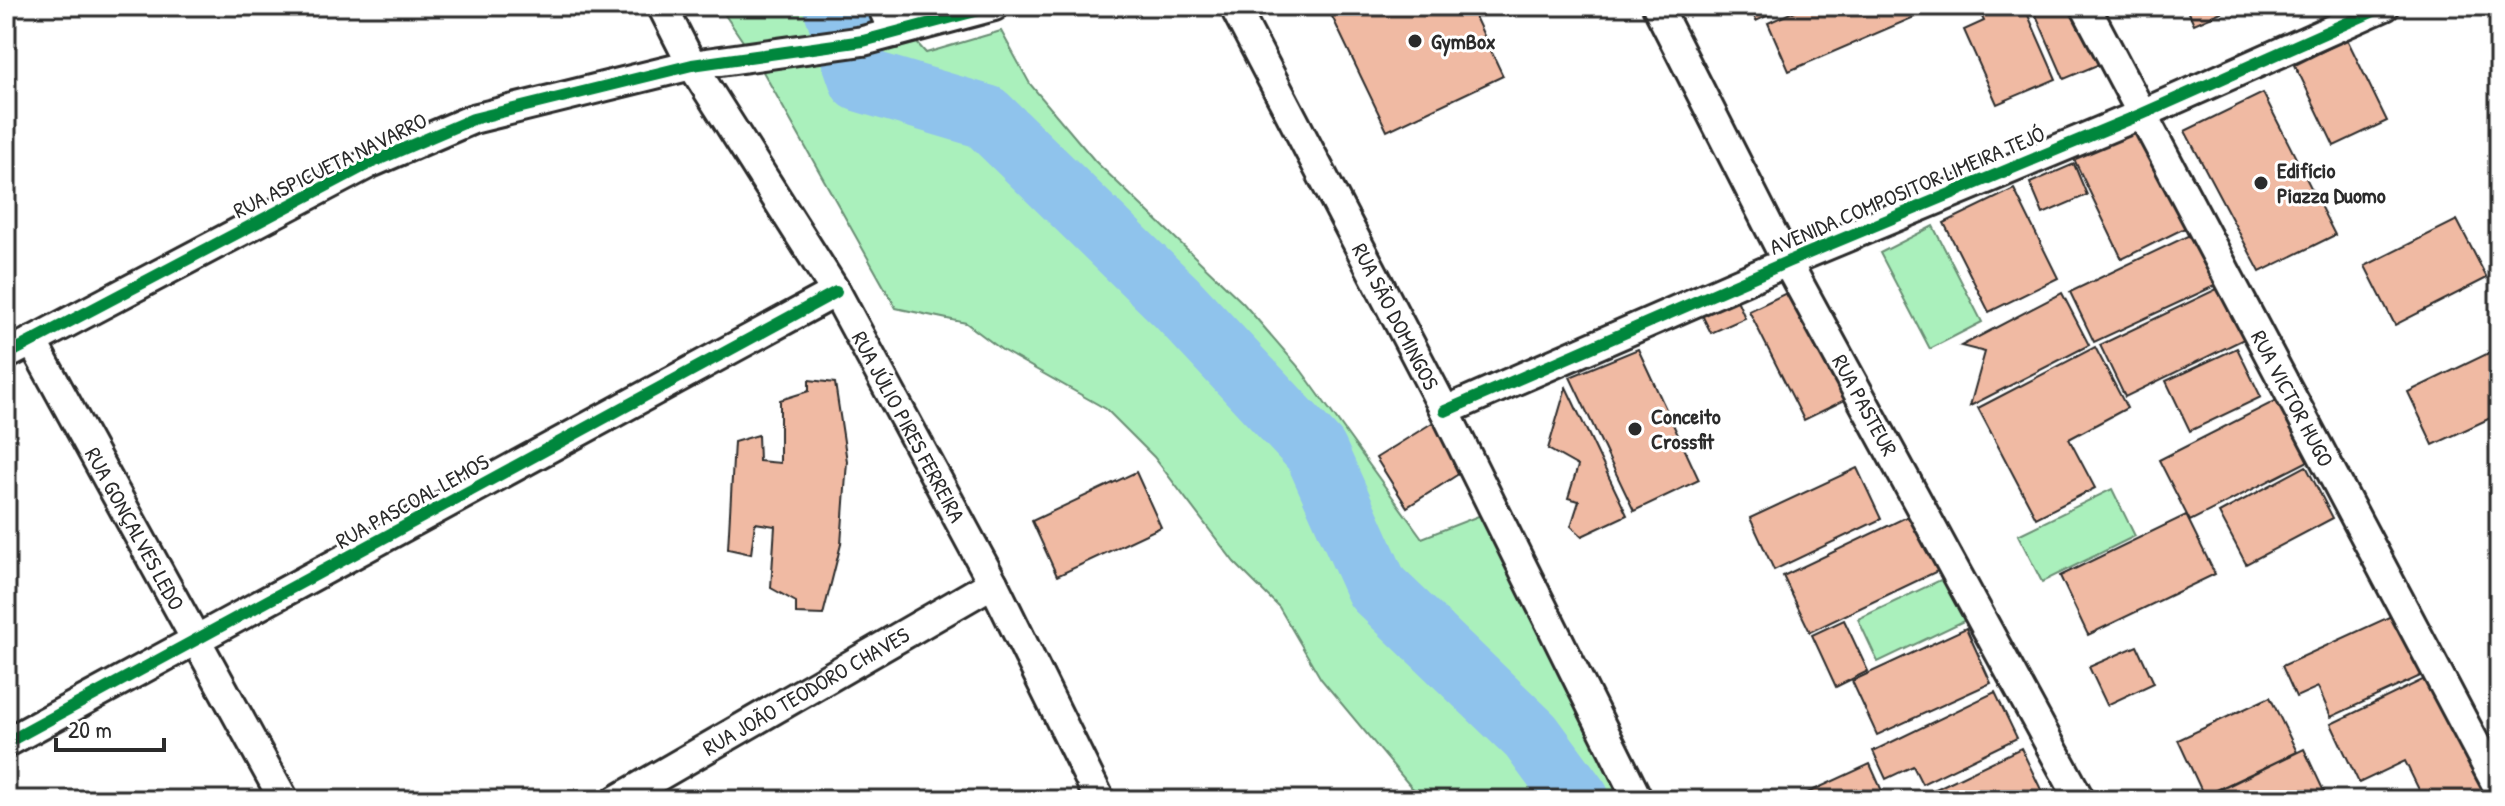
<svg xmlns="http://www.w3.org/2000/svg" width="2505" height="806" font-family="'Patrick Hand',sans-serif">
  <style>
    .green { fill: #aaf0bc; stroke: #6a8e74; stroke-width: 2 }
    .lines { fill: none; stroke-linecap: round; stroke-linejoin: round }
    .river { stroke: #8fc3ec; stroke-width: 64 }
    .building { fill: #f0baa3; stroke: #2b2b2b; stroke-width: 2 }
    .minor-casing { stroke: #2b2b2b; stroke-width: 34 }
    .minor { stroke: #fff; stroke-width: 28 }
    .cycleway-casing { stroke: #fff; stroke-width: 17 }
    .cycleway { stroke: #00873e; stroke-width: 12 }
    .poi-dot { fill: #2b2b2b; stroke: #fff; stroke-width: 3 }
    .labels { text-anchor: middle; stroke-width: 6; stroke-linejoin: round; paint-order: stroke }
    .poi-label { font-size: 22px; font-weight: bold; fill: #2b2b2b; stroke: #fff; text-anchor: start }
    .street-label { font-size: 22px; fill: #2b2b2b; stroke: #fff }
  </style>
  <rect width="100%" height="100%" fill="#fff"/>
  <filter id="ink" filterUnits="userSpaceOnUse"><feTurbulence type="fractalNoise" baseFrequency=".0125" numOctaves="2"/><feDisplacementMap in="SourceGraphic" scale="16" xChannelSelector="R" yChannelSelector="G"/><feConvolveMatrix kernelMatrix="1 2 1 2 8 2 1 2 1" color-interpolation-filters="sRGB"/></filter>
  <g filter="url(#ink)">
    <g class="green">
      <path d="M719,6H884L926,53L1001,31L1030,84L1095,161L1243,303L1301,370L1422,538L1499,508L1650,800H1428L1411,787L1321,679L1279,607L1234,562L1154,457L1106,409L1002,350L966,323L896,308L761,68Z"/>
      <path d="M1933,226L1982,322L1930,349L1880,253Z"/>
      <path d="M2112,489L2135,536L2042,582L2018,535Z"/>
      <path d="M1951,575L1970,618L1878,662L1858,619Z"/>
    </g>
    <g class="lines">
      <path class="river" d="M835,6L861,80L986,117L1176,302L1307,442L1316,452L1377,588L1531,736L1578,800"/>
    </g>
    <g class="building">
      <path d="M1327,6H1470L1503,76L1387,131Z"/>
      <path d="M1750,6H1789L1756,21Z"/>
      <path d="M1806,6H1915L1919,15L1789,71L1768,23Z"/>
      <path d="M1977,6H2024L2056,79L1997,104L1964,30L1984,21Z"/>
      <path d="M2032,6H2077L2102,63L2064,79Z"/>
      <path d="M2186,6H2235L2194,24Z"/>
      <path d="M2347,39L2387,121L2334,146L2295,65Z"/>
      <path d="M2263,93L2335,235L2260,272L2185,131Z"/>
      <path d="M2140,122L2189,226L2122,259L2072,155Z"/>
      <path d="M2074,164L2087,195L2043,214L2030,183Z"/>
      <path d="M2014,189L2058,278L1989,312L1944,223Z"/>
      <path d="M2457,220L2487,278L2395,325L2365,266Z"/>
      <path d="M2198,231L2223,282L2094,342L2070,292Z"/>
      <path d="M1799,287L1853,396L1804,420L1749,311Z"/>
      <path d="M2221,287L2246,338L2125,397L2100,345Z"/>
      <path d="M2062,293L2089,345L1970,406L1985,352L1961,346Z"/>
      <path d="M1735,295L1745,318L1711,333L1700,311Z"/>
      <path d="M2095,347L2127,408L2069,439L2095,488L2036,518L1978,408Z"/>
      <path d="M2237,348L2261,397L2190,431L2166,381Z"/>
      <path d="M2499,348V414L2433,445L2408,392Z"/>
      <path d="M1638,349L1699,480L1634,511L1570,377Z"/>
      <path d="M809,380L835,383L847,461L841,544L823,615L796,614V602L771,588L775,526L755,523L751,554L728,549L734,442L758,435L759,461L780,463V400L809,391Z"/>
      <path d="M1566,387L1627,515L1582,536L1571,526L1579,501L1568,498L1578,466L1548,449Z"/>
      <path d="M2283,397L2314,458L2190,521L2159,460Z"/>
      <path d="M1440,418L1471,466L1407,507L1376,458Z"/>
      <path d="M2306,466L2333,518L2246,564L2219,513Z"/>
      <path d="M1857,468L1881,519L1774,570L1750,518Z"/>
      <path d="M1136,472L1161,527L1057,576L1032,521Z"/>
      <path d="M1921,510L1948,566L1810,632L1783,576Z"/>
      <path d="M2186,515L2215,574L2088,635L2060,576Z"/>
      <path d="M2400,612L2427,673L2331,717L2318,687L2296,697L2282,666Z"/>
      <path d="M1844,620L1868,671L1836,687L1812,635Z"/>
      <path d="M1966,628L1991,683L1877,735L1852,681Z"/>
      <path d="M2137,646L2154,683L2107,705L2089,667Z"/>
      <path d="M2437,673L2493,790L2473,800H2424L2405,761L2359,783L2331,724Z"/>
      <path d="M1995,692L2017,738L1922,784L1913,766L1886,779L1873,751Z"/>
      <path d="M2270,697L2297,752L2204,796L2178,740Z"/>
      <path d="M2021,748L2046,800H1913Z"/>
      <path d="M2304,749L2328,800H2199Z"/>
      <path d="M1870,764L1886,800H1792Z"/>
    </g>
    <g class="lines">
      <g class="minor-casing">
        <g id="minor">
          <path id="s1" d="M662,6L692,65L836,292L993,583L1100,800"/>
          <path d="M882,6L894,33"/>
          <path id="s2" d="M1234,6L1445,411L1638,800"/>
          <path id="s3" d="M1657,6L1787,262L2080,800"/>
          <path id="s4" d="M2085,6L2499,789"/>
          <path id="s5" d="M32,341L284,800"/>
          <path d="M6,355L368,164L473,119L692,65L863,41L994,6"/>
          <path d="M1445,411L1787,262L2142,114L2385,6"/>
          <path d="M6,743L836,292"/>
          <path id="s6" d="M617,800L993,583"/>
        </g>
      </g>
      <use href="#minor" class="minor"/>
      <g class="cycleway-casing">
        <g id="cycleway">
          <path d="M6,355L368,164L473,119L692,65L863,41L994,6"/>
          <path d="M1445,411L1787,262L2142,114L2385,6"/>
          <path d="M6,743L836,292"/>
        </g>
      </g>
      <use href="#cycleway" class="cycleway"/>
    </g>
  </g>
  <g class="poi-dot">
    <circle cx="1415" cy="41" r="8"/>
    <circle cx="2261" cy="183" r="8"/>
    <circle cx="1635" cy="429" r="8"/>
  </g>
  <g class="labels">
    <g class="poi-label">
      <text x="1431" y="49">GymBox</text>
      <text x="2277" y="178">Edifício<tspan x="2277" dy="25">Piazza Duomo</tspan></text>
      <text x="1651" y="424">Conceito<tspan x="1651" dy="25">Crossfit</tspan></text>
    </g>
    <g class="street-label">
      <text transform="translate(330 165) rotate(-26)" y="8">RUA ASPICUETA NAVARRO</text>
      <text transform="translate(1907 190) rotate(-23)" y="8">AVENIDA COMPOSITOR LIMEIRA TEJÓ</text>
      <text dy="8" stroke="none"><textPath href="#s2" startOffset="350">RUA SÃO DOMINGOS</textPath></text>
      <text dy="8" stroke="none"><textPath href="#s4" startOffset="444">RUA VICTOR HUGO</textPath></text>
      <text dy="8" stroke="none"><textPath href="#s3" startOffset="450">RUA PASTEUR</textPath></text>
      <text dy="8" stroke="none"><textPath href="#s1" startOffset="488">RUA JÚLIO PIRES FERREIRA</textPath></text>
      <text transform="translate(412 501) rotate(-29)" y="8">RUA PASCOAL LEMOS</text>
      <text dy="8" stroke="none"><textPath href="#s5" startOffset="214">RUA GONÇALVES LEDO</textPath></text>
      <text dy="8" stroke="none"><textPath href="#s6" startOffset="218">RUA JOÃO TEODORO CHAVES</textPath></text>
    </g>
  </g>
  <rect width="2505" height="806" fill="none" stroke="#fff" stroke-width="32"/>
  <rect x="16" y="16" width="2473" height="774" fill="none" stroke="#2b2b2b" stroke-width="3" filter="url(#ink)"/>
  <path d="M56 738v12h108v-12" fill="none" stroke="#2b2b2b" stroke-width="4"/>
  <text x="68" y="738" font-size="24" fill="#2b2b2b" stroke="#ffffff" stroke-width="6" paint-order="stroke">20 m</text>
</svg>
